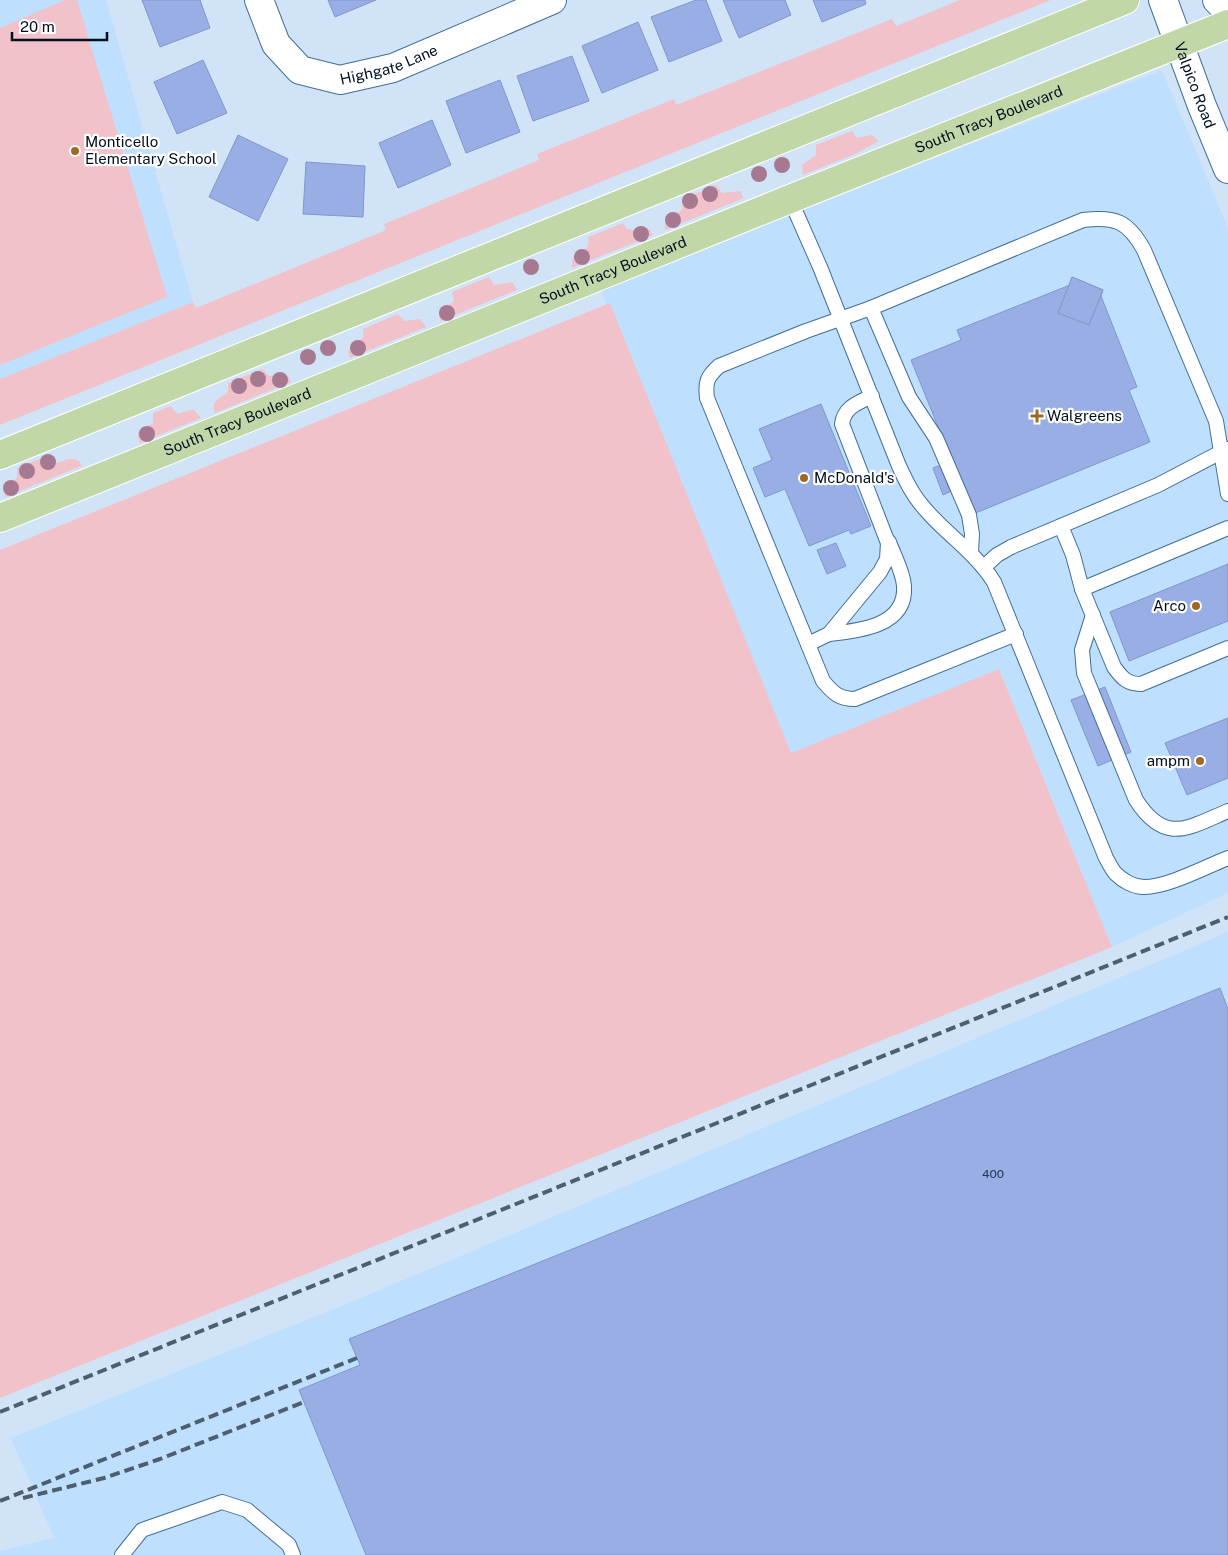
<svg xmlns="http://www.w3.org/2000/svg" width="1228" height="1555" font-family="'Public Sans',sans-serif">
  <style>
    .built { fill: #bfdfff }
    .green { fill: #f1c2c9 }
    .building { fill: #98aee4; stroke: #8196cb }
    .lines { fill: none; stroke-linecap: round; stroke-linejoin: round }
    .service-casing { stroke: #416e98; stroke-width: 16 }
    .minor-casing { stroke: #416e98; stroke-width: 30 }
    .secondary-casing { stroke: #416e98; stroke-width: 30 }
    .primary-casing { stroke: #fff; stroke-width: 30 }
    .service { stroke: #fff; stroke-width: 14 }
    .minor { stroke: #fff; stroke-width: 28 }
    .secondary { stroke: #fff; stroke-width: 28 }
    .primary { stroke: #c2d7a7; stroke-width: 28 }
    .rail { stroke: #4e5e6f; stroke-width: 4; stroke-dasharray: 10 5; stroke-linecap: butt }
    .tree { fill: #a77991 }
    .poi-dot { fill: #9f6823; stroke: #fff; stroke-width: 2 }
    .labels { text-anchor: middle; stroke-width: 4.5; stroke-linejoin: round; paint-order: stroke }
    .number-label { font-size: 12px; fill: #273750 }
    .street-label { font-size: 15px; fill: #010f1f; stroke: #fff }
    .poi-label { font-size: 15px; fill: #010f1f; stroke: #fff; text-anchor: start }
  </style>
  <rect width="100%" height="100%" fill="#d1e4f7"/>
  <g class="built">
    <path d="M0,0H106L193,302L0,379Z"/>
    <path d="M1162,70L1228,228V893L1112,947L1001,673L791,753L600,288Z"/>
    <path d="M1228,932V1555H0V1551L54,1538L11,1438L337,1308Z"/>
  </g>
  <g class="green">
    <path d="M65,0H77L167,297L0,365V28Z"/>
    <path d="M960,0H1051L0,425V379L193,302L196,308L386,230L384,224L539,160L537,154L674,99L676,105L892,19L896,26Z"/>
    <path d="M852,131L857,138L872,135L879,141L855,154L803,175L802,165L816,155V145Z"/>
    <path d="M716,185L722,193L740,191L744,198L665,230C663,218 673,216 682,210L683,199Z"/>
    <path d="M623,223L627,229C635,231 642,228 650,230L653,235L572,268L573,258C581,251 591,250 588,237Z"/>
    <path d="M489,277L494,285L512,282L517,290L440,321L439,312L451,304L454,300L452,292Z"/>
    <path d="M610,303L791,753L999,669L1112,947L0,1398V550Z"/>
    <path d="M398,314L404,321L420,319L426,327L350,358L348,352L350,348C357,342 366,341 363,329Z"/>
    <path d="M262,369L269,376L284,374L289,377L291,382L215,413C210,400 220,399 228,392V383Z"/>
    <path d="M171,406L174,411L178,414L189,410H194L201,418L140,443L138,437V432L153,423V413Z"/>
    <path d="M50,455L57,463C66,461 70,456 79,461L82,466L5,497L4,487L17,478V468Z"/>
  </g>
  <g class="building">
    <path d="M142,0H200L210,28L160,47Z"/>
    <path d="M328,0H376L335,17Z"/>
    <path d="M696,0H706L722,41L669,62L651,17Z"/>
    <path d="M723,0H785L791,15L739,38Z"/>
    <path d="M813,0H865L866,4L822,22Z"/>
    <path d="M638,22L658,70L602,93L582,46Z"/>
    <path d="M572,56L589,101L533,121L517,76Z"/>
    <path d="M203,60L227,113L177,134L154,82Z"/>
    <path d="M500,80L520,132L466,153L446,101Z"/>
    <path d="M432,120L451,165L398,188L379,143Z"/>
    <path d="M238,135L288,159L258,221L209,197Z"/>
    <path d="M306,162L365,166L363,217L303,214Z"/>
    <path d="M1072,277L1103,290L1101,296L1137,387L1129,390L1150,442L973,514L962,486L943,495L933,468L952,461L911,360L961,340L957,330L1070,285Z"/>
    <path d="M1072,277L1103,290L1089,325L1058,313Z"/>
    <path d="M821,404L871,526L851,534L849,530L809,546L785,489L765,497L753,468L772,460L759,429Z"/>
    <path d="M836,543L846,566L827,574L817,550Z"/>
    <path d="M1228,564V621L1129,661L1110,612Z"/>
    <path d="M1105,687L1131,752L1098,766L1071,700Z"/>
    <path d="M1228,718V778L1187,795L1165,743Z"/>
    <path d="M1220,988L1228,1009V1555H366L299,1390L360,1365L349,1339Z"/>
  </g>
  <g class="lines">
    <g class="service-casing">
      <g id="service">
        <path d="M790,199L820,267L899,466C906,481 913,496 925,509C947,535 975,552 994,582L1106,858C1109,863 1112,870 1116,874C1123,881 1134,887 1144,887C1168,887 1205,867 1228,858"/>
        <path d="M871,308L909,397L936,438L969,515L972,534L971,552"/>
        <path d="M1061,526L1073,555L1082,589L1114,667C1122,678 1127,684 1141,684L1228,648"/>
        <path d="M984,567L997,555L1011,547L1158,485L1227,449"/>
        <path d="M1082,589L1228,528"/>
        <path d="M1093,615L1082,650L1084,673L1136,800C1165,845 1188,828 1228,811"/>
        <path d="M829,634C859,631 907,626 904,586C903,571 894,556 889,542"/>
        <path d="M1016,634L855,699C839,699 833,693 823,681L707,398C705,382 707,377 719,366L806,331L871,308L1083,220C1115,216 1128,221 1144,250L1216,421L1228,494"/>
        <path d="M808,644L829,634L880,572L887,559L888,543L842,424C844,407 858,403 872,396"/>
        <path d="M122,1555L142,1530L222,1502L247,1510L289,1545L293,1555"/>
      </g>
    </g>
    <g class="minor-casing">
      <g id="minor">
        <path id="s1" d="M259,0L276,44L300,70L340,80L393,68L552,0"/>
      </g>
    </g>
    <g class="secondary-casing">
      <g id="secondary">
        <path id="s2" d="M1163,0L1202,106L1228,169"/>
        <path d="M1217,0L1228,11"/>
      </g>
    </g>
    <g class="primary-casing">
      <g id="primary">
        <path d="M0,455L1125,0"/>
        <path id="s3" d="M0,518L790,199L1228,24"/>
      </g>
    </g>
    <use href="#service" class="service"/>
    <use href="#minor" class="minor"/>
    <use href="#secondary" class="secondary"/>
    <use href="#primary" class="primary"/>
    <g class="rail">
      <path d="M0,1412L1228,917"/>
      <path d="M23,1498L104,1478L160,1459L304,1402"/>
      <path d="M0,1501L357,1358"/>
    </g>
  </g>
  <g class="tree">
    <circle cx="782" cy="165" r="8"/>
    <circle cx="759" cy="174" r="8"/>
    <circle cx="710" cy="194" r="8"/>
    <circle cx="690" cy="201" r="8"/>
    <circle cx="673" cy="220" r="8"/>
    <circle cx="641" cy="234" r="8"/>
    <circle cx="582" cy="257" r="8"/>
    <circle cx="531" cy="267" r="8"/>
    <circle cx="447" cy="313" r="8"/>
    <circle cx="328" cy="348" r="8"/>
    <circle cx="358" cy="348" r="8"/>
    <circle cx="308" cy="357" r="8"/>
    <circle cx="258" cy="379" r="8"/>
    <circle cx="280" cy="380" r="8"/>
    <circle cx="239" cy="386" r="8"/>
    <circle cx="147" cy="434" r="8"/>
    <circle cx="48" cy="462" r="8"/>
    <circle cx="27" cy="471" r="8"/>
    <circle cx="11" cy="488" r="8"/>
  </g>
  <g class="poi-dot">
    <circle cx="75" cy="151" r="5"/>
    <path d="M1034.5 408.5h5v5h5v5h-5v5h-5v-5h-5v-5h5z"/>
    <circle cx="804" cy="478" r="5"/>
    <circle cx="1196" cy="606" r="5"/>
    <circle cx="1200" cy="761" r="5"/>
  </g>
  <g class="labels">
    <g class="number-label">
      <text x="993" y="1178">400</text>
    </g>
    <g class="street-label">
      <text dy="5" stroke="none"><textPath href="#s1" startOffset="175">Highgate Lane</textPath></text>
      <text dy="5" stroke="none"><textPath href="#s2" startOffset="91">Valpico Road</textPath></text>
      <text dy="5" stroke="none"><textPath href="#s3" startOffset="1066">South Tracy Boulevard</textPath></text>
      <text dy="5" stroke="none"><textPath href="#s3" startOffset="661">South Tracy Boulevard</textPath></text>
      <text dy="5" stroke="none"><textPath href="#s3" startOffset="256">South Tracy Boulevard</textPath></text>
    </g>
    <g class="poi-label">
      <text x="85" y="147">Monticello<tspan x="85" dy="17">Elementary School</tspan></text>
      <text x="1047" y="421">Walgreens</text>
      <text x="814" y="483">McDonald's</text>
      <text x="1186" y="611" text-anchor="end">Arco</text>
      <text x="1190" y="766" text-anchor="end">ampm</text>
    </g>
  </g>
  <path d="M12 32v8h95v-8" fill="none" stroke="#010f1f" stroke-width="2.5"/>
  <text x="20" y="32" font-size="15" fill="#010f1f" stroke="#ffffff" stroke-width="4" paint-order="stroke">20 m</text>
</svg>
